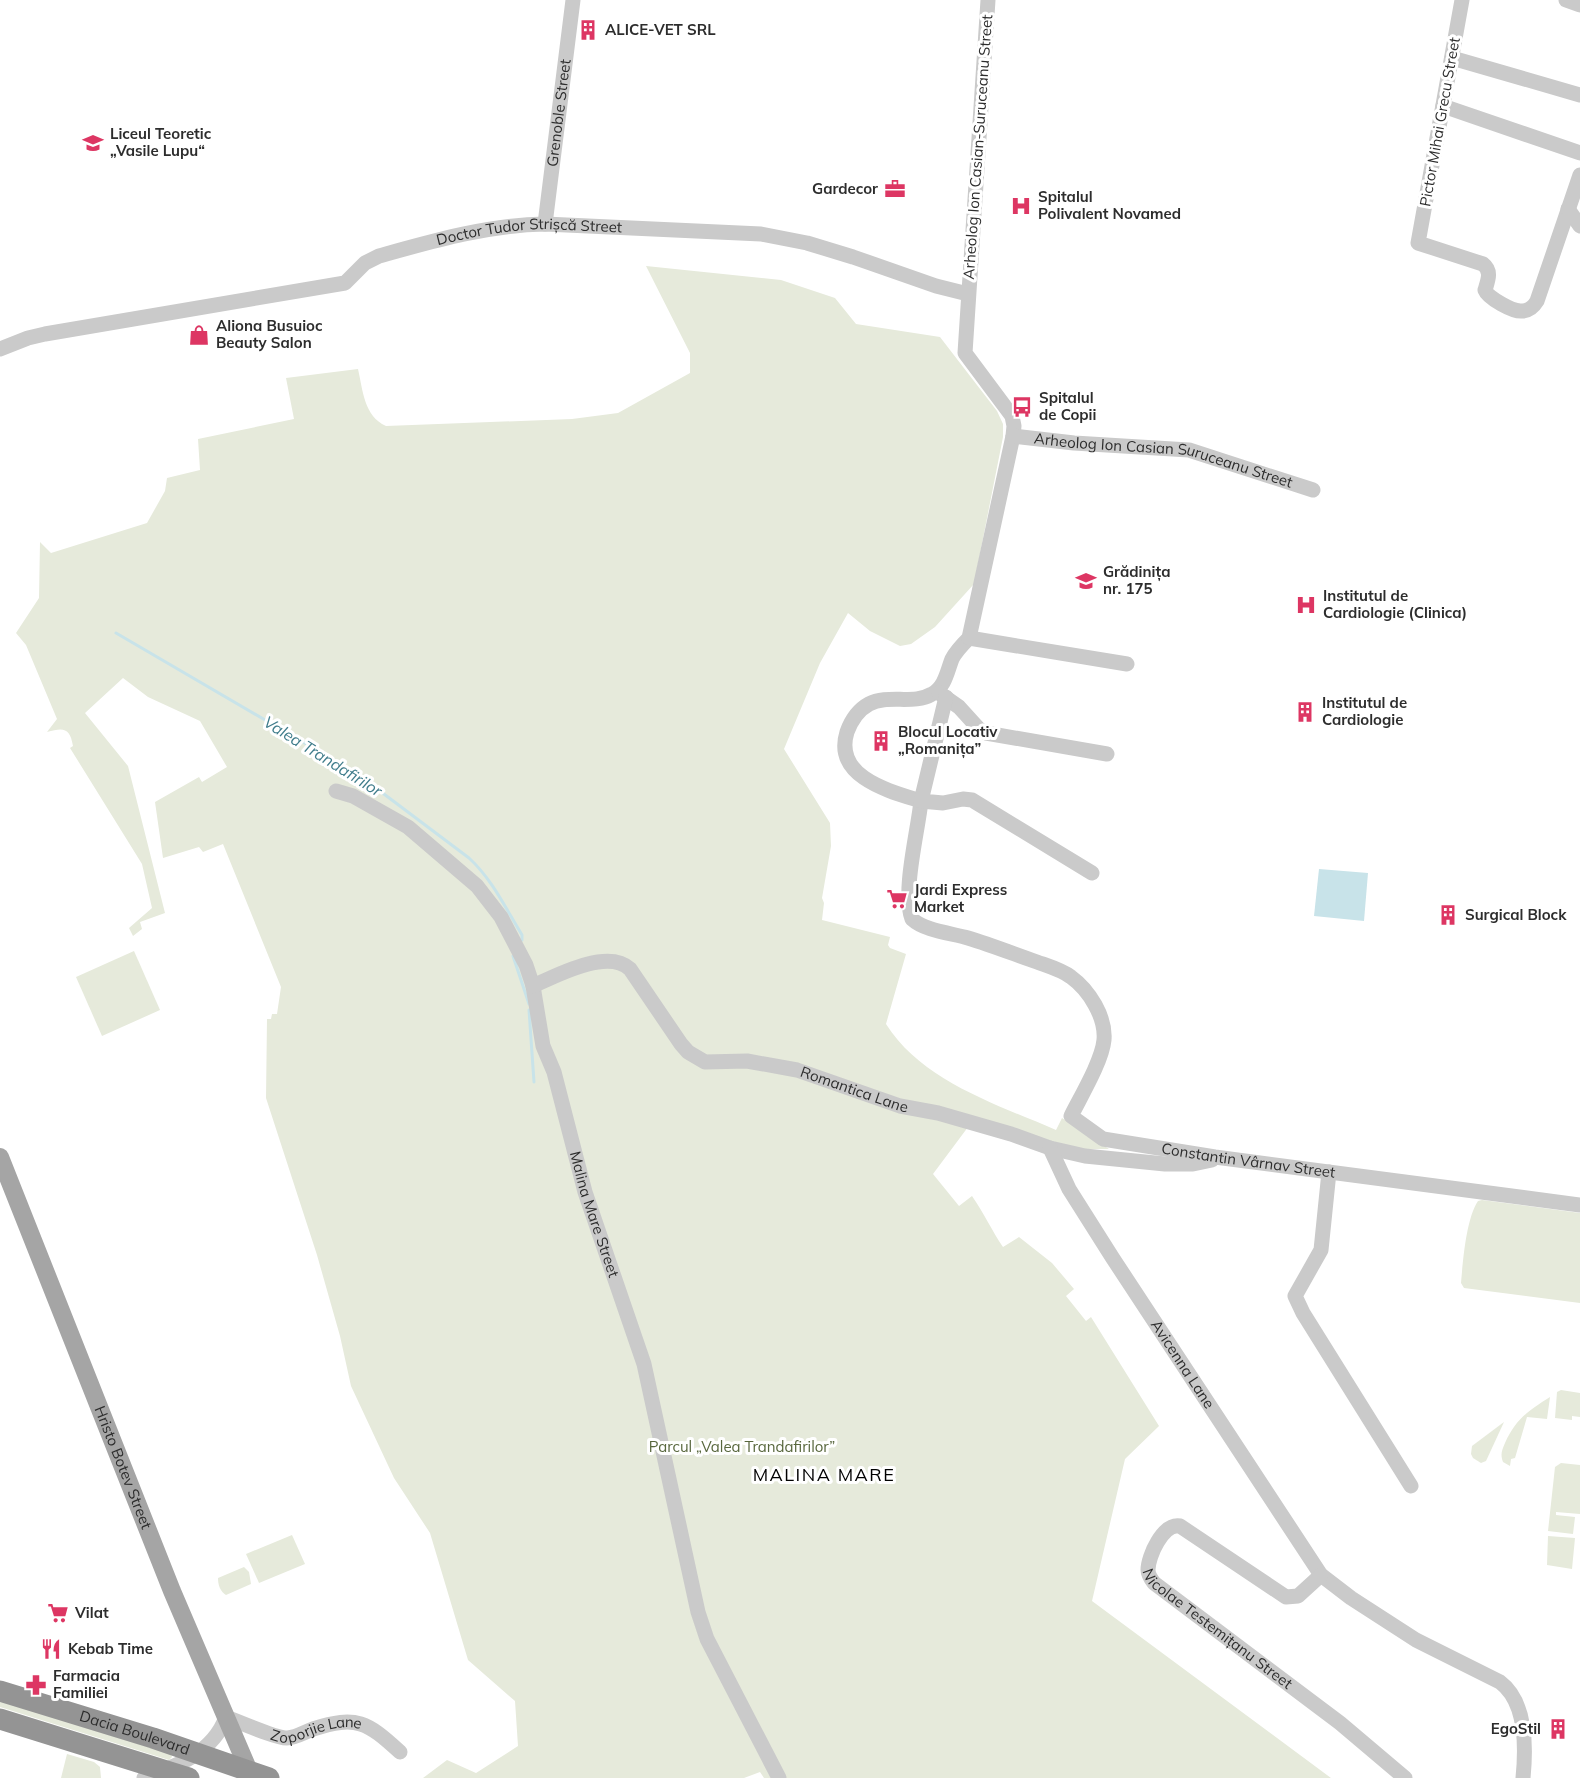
<svg xmlns="http://www.w3.org/2000/svg" width="1580" height="1778" font-family="Mulish,sans-serif">
  <style>
    .green { fill: #e6eadb }
    .water { fill: #c8e3e9 }
    .lines { fill: none; stroke-linecap: round; stroke-linejoin: round }
    .stream { stroke: #c8e3e9; stroke-width: 3 }
    .minor { stroke: #cacaca; stroke-width: 15 }
    .major { stroke: #a5a5a5; stroke-width: 18 }
    .highway { stroke: #949494; stroke-width: 21 }
    .labels { text-anchor: middle; stroke-width: 6; stroke-linejoin: round; paint-order: stroke }
    .poi-label { font-size: 15px; font-weight: bold; fill: #2d2d2d; stroke: #fff; text-anchor: start }
    .street-label { font-size: 15px; fill: #2d2d2d; stroke: #fff }
    .park-label { font-size: 15px; fill: #58673d; stroke: #fff }
    .water-label { font-size: 16px; font-style: italic; fill: #3f7c8b; stroke: #fff }
    .quarter-label { font-size: 18px; letter-spacing: 1.5px; fill: #000; stroke: #fff }
  </style>
  <rect width="100%" height="100%" fill="#fff"/>
  <g class="green">
    <path d="M646,266L781,280L835,298L856,324L940,337L997,411L1003,424V437L974,584L935,627L911,644L900,646L870,631L848,613L820,663L784,749L830,823L831,846L822,898L824,903L822,920L890,937L888,945L890,948L906,954L886,1024C922,1081 996,1104 1056,1130L1062,1118L1109,1149H1080L974,1119L933,1174L959,1206L972,1196C984,1213 992,1231 1003,1247L1019,1237L1052,1263L1074,1289L1066,1296L1086,1321L1091,1317L1159,1426L1125,1459L1092,1601L1331,1778H764L760,1772L744,1778H423L447,1760L476,1773L518,1746L515,1701L468,1660L430,1533L394,1478L351,1386L340,1336L317,1255L266,1098L267,1019H271L272,1014H277L281,987L223,844L203,852L199,847L163,858L155,802L199,777L202,782L227,767L200,721L148,697L123,678L85,713L128,766L165,913L140,922L142,929L133,936L129,928L152,908L142,864L70,748L73,746C70,728 64,727 47,732L57,719L26,645L16,633L39,598L40,542L51,553L147,523L165,491L167,478L200,470L198,439L294,419L286,378L358,369C363,391 364,416 386,426L572,419L618,413L690,373V353Z"/>
    <path d="M134,951L160,1010L102,1036L76,977Z"/>
    <path d="M1482,1200L1580,1213V1303L1464,1288L1461,1283C1463,1261 1466,1219 1478,1201Z"/>
    <path d="M1561,1390L1580,1393V1417L1572,1416V1420L1555,1418L1557,1392Z"/>
    <path d="M1550,1397L1547,1419L1527,1417L1515,1458L1511,1459L1510,1466L1503,1462C1500,1454 1502,1450 1505,1443C1516,1419 1528,1411 1550,1397Z"/>
    <path d="M1504,1422L1486,1461L1481,1463L1473,1458L1471,1454L1472,1446Z"/>
    <path d="M1561,1463L1580,1465V1514L1556,1512V1515L1575,1517L1573,1534L1548,1531L1555,1467Z"/>
    <path d="M292,1535L305,1564L259,1583L246,1554Z"/>
    <path d="M1548,1536L1575,1538L1572,1569L1547,1565Z"/>
    <path d="M244,1567L249,1572L251,1584L226,1595C220,1591 218,1585 218,1578Z"/>
    <path d="M0,1701L171,1754L172,1757L169,1760L0,1707Z"/>
    <path d="M67,1754L94,1762L100,1767L101,1778H61Z"/>
  </g>
  <path class="water" d="M1319,869L1368,873L1364,921L1314,916Z"/>
  <g class="lines">
    <g class="stream">
      <path d="M116,633L356,773L469,858C492,879 506,909 522,935V940"/>
      <path d="M513,956L529,1004"/>
      <path d="M529,1010L534,1082"/>
    </g>
    <g class="minor">
      <path id="s1" d="M988,0L965,353L1012,416L1014,426L1013,436L969,638C963,644 956,651 952,659C947,672 945,687 932,694C914,705 888,694 869,704C858,710 851,721 847,732C833,777 889,791 921,801C918,831 902,892 912,919C925,931 951,933 968,938C991,945 1014,954 1037,962C1048,966 1062,970 1071,977C1089,990 1106,1017 1104,1040C1102,1061 1081,1096 1071,1116L1103,1139L1215,1157L1580,1205"/>
      <path d="M1462,0L1418,243L1483,264C1492,271 1488,280 1485,290C1488,298 1513,312 1522,311C1529,311 1534,306 1537,301L1580,175"/>
      <path d="M1566,0L1580,5"/>
      <path d="M1452,58L1580,95"/>
      <path d="M1443,106L1580,153"/>
      <path d="M1568,209L1580,226"/>
      <path id="s2" d="M545,224L573,0"/>
      <path id="s3" d="M0,349L28,338L45,334L345,283L365,263L379,256C433,241 488,225 545,224L761,234L807,243L853,257L936,286L968,294"/>
      <path id="s4" d="M1013,436L1074,443L1189,450L1313,490"/>
      <path d="M969,638L1127,664"/>
      <path d="M939,693L959,707L979,729L986,733L1107,754"/>
      <path d="M946,697L921,801L943,803L963,799L972,800L1092,873"/>
      <path id="s5" d="M336,791L353,796L408,827L477,886L501,917L526,965L533,986L543,1046L554,1072L585,1192L644,1364L698,1612L707,1639L779,1778"/>
      <path id="s6" d="M533,986C557,975 608,948 630,969L681,1044L688,1052L705,1062L747,1061L797,1070L900,1106L938,1113L1011,1134L1050,1148L1085,1156L1165,1164H1193L1212,1160"/>
      <path id="s7" d="M1050,1148L1069,1189L1112,1257L1321,1575L1351,1598L1416,1640L1500,1682C1527,1702 1526,1748 1523,1778"/>
      <path d="M1329,1172L1321,1250L1295,1296L1303,1313L1411,1486"/>
      <path id="s8" d="M1321,1575L1298,1596L1286,1597L1180,1526C1163,1523 1148,1556 1148,1570C1148,1575 1151,1579 1154,1583L1340,1723L1405,1778"/>
      <path id="s9" d="M144,1778C177,1766 213,1753 226,1717C237,1721 278,1739 287,1738C295,1738 305,1732 313,1729C357,1715 367,1722 400,1752"/>
    </g>
    <path class="major" id="s10" d="M0,1157L172,1591L252,1778"/>
    <g class="highway">
      <path id="s11" d="M0,1691L153,1738L269,1778"/>
      <path d="M0,1719L189,1778"/>
    </g>
  </g>
  <defs>
    <g id="building-bare" transform="scale(1.62)"><path d="M-4-6H4V6H1V3H-1V6H-4ZM-2.5-4.3h1.7v1.8h-1.7ZM.8-4.3h1.7v1.8H.8ZM-2.5-1h1.7V.8h-1.7ZM.8-1h1.7V.8H.8Z" fill="#dd3663" stroke="#fff" stroke-width="2.5" paint-order="stroke"/></g>
    <g id="school-bare" transform="scale(1.62)"><path d="M0-5L7-2L0 1L-7-2ZM-4 1L0 2.5L4 1V4Q0 6-4 4Z" fill="#dd3663" stroke="#fff" stroke-width="2.5" paint-order="stroke"/></g>
    <g id="office-bare" transform="scale(1.62)"><path d="M-6-3h4V-5.5h4V-3h4V5H-6ZM-1-4.5V-3h2v-1.5ZM-6 0V1H6V0Z" fill="#dd3663" stroke="#fff" stroke-width="2.5" paint-order="stroke"/></g>
    <g id="hospital-bare" transform="scale(1.62)"><path d="M-5-5h3v3.5h4V-5h3V5h-3V1.5h-4V5h-3Z" fill="#dd3663" stroke="#fff" stroke-width="2.5" paint-order="stroke"/></g>
    <g id="shop-bare" transform="scale(1.62)"><path d="M-5-2.5h2.3a2.7 3.5 0 0 1 5.4 0H5L5.5 6h-11ZM-1.5-2.5h3a1.5 2.3 0 0 0-3 0Z" fill="#dd3663" stroke="#fff" stroke-width="2.5" paint-order="stroke"/></g>
    <g id="bus-bare" transform="scale(1.62)"><path d="M-5-6H5V4H4V6H2V4H-2V6H-4V4H-5ZM-3.5-4V0h7V-4ZM-3.5 1.2v1.5H-2V1.2ZM2 1.2v1.5H3.5V1.2Z" fill="#dd3663" stroke="#fff" stroke-width="2.5" paint-order="stroke"/></g>
    <g id="supermarket-bare" transform="scale(1.62)"><path d="M-6-5.5h2.5l.6 2H6L4.5 2H-2.5L-4.4-4H-6ZM-1.5 3.2a1.3 1.3 0 1 0 .1 0ZM3 3.2a1.3 1.3 0 1 0 .1 0Z" fill="#dd3663" stroke="#fff" stroke-width="2.5" paint-order="stroke"/></g>
    <g id="restaurant-bare" transform="scale(1.62)"><path d="M-5-6h1v4h1v-4h1v4h1v-4h1v5L-1.5 .5V6h-2V.5L-5-1ZM5-6V6H3V1.5H1.5Q1.5-4 5-6Z" fill="#dd3663" stroke="#fff" stroke-width="2.5" paint-order="stroke"/></g>
    <g id="pharmacy-bare" transform="scale(1.62)"><path d="M-2-6h4v4h4v4h-4v4h-4v-4h-4v-4h4Z" fill="#dd3663" stroke="#fff" stroke-width="2.5" paint-order="stroke"/></g>
  </defs>
  <g fill-rule="evenodd">
    <use href="#building-bare" x="588" y="30"/>
    <use href="#school-bare" x="93" y="143"/>
    <use href="#office-bare" x="895" y="189"/>
    <use href="#hospital-bare" x="1021" y="206"/>
    <use href="#shop-bare" x="199" y="335"/>
    <use href="#bus-bare" x="1022" y="407"/>
    <use href="#school-bare" x="1086" y="581"/>
    <use href="#hospital-bare" x="1306" y="605"/>
    <use href="#building-bare" x="1305" y="712"/>
    <use href="#building-bare" x="881" y="741"/>
    <use href="#supermarket-bare" x="897" y="899"/>
    <use href="#building-bare" x="1448" y="915"/>
    <use href="#supermarket-bare" x="58" y="1613"/>
    <use href="#restaurant-bare" x="51" y="1649"/>
    <use href="#pharmacy-bare" x="36" y="1685"/>
    <use href="#building-bare" x="1558" y="1729"/>
  </g>
  <g class="labels">
    <g class="poi-label">
      <text x="605" y="35">ALICE-VET SRL</text>
      <text x="110" y="139">Liceul Teoretic<tspan x="110" dy="17">„Vasile Lupu“</tspan></text>
      <text x="878" y="194" text-anchor="end">Gardecor</text>
      <text x="1038" y="202">Spitalul<tspan x="1038" dy="17">Polivalent Novamed</tspan></text>
      <text x="216" y="331">Aliona Busuioc<tspan x="216" dy="17">Beauty Salon</tspan></text>
      <text x="1039" y="403">Spitalul<tspan x="1039" dy="17">de Copii</tspan></text>
      <text x="1103" y="577">Grădinița<tspan x="1103" dy="17">nr. 175</tspan></text>
      <text x="1323" y="601">Institutul de<tspan x="1323" dy="17">Cardiologie (Clinica)</tspan></text>
      <text x="1322" y="708">Institutul de<tspan x="1322" dy="17">Cardiologie</tspan></text>
      <text x="898" y="737">Blocul Locativ<tspan x="898" dy="17">„Romanița”</tspan></text>
      <text x="914" y="895">Jardi Express<tspan x="914" dy="17">Market</tspan></text>
      <text x="1465" y="920">Surgical Block</text>
      <text x="75" y="1618">Vilat</text>
      <text x="68" y="1654">Kebab Time</text>
      <text x="53" y="1681">Farmacia<tspan x="53" dy="17">Familiei</tspan></text>
      <text x="1541" y="1734" text-anchor="end">EgoStil</text>
    </g>
    <g class="street-label">
      <text dy="5" stroke="none"><textPath href="#s2" startOffset="112">Grenoble Street</textPath></text>
      <text transform="translate(1440 122) rotate(-80)" y="5">Pictor Mihai Grecu Street</text>
      <text transform="translate(978 147) rotate(-86)" y="5">Arheolog Ion Casian-Suruceanu Street</text>
      <text dy="5" stroke="none"><textPath href="#s3" startOffset="549">Doctor Tudor Strișcă Street</textPath></text>
      <text dy="5" stroke="none"><textPath href="#s4" startOffset="153">Arheolog Ion Casian Suruceanu Street</textPath></text>
      <text dy="5" stroke="none"><textPath href="#s6" startOffset="378">Romantica Lane</textPath></text>
      <text dy="5" stroke="none"><textPath href="#s1" startOffset="1576">Constantin Vârnav Street</textPath></text>
      <text dy="5" stroke="none"><textPath href="#s5" startOffset="524">Malina Mare Street</textPath></text>
      <text dy="5" stroke="none"><textPath href="#s7" startOffset="254">Avicenna Lane</textPath></text>
      <text dy="5" stroke="none"><textPath href="#s10" startOffset="334">Hristo Botev Street</textPath></text>
      <text dy="5" stroke="none"><textPath href="#s8" startOffset="322">Nicolae Testemițanu Street</textPath></text>
      <text dy="5" stroke="none"><textPath href="#s9" startOffset="201">Zoporjie Lane</textPath></text>
      <text dy="5" stroke="none"><textPath href="#s11" startOffset="141">Dacia Boulevard</textPath></text>
    </g>
    <g class="park-label">
      <text x="742" y="1452">Parcul „Valea Trandafirilor”</text>
    </g>
    <g class="water-label">
      <text transform="translate(323 756) rotate(32)" y="6">Valea Trandafirilor</text>
    </g>
    <g class="quarter-label">
      <text x="824" y="1481">MALINA MARE</text>
    </g>
  </g>
</svg>
